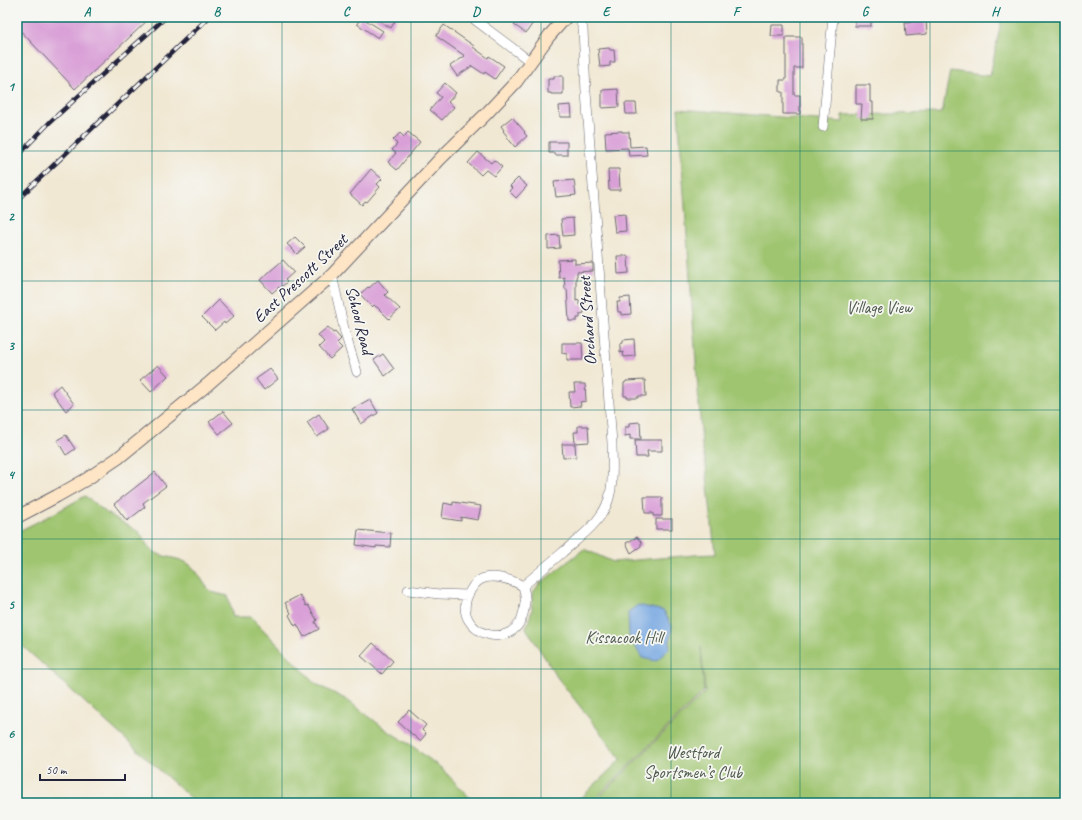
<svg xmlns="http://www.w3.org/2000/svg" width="1082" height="820" font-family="Caveat,sans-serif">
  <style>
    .green { fill: #9fc56f; stroke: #607455 }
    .water { fill: #77a7e1; stroke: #4c648e }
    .building { fill: #d99fd7 }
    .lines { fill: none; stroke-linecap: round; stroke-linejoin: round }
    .street-casing { stroke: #6a6770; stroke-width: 10 }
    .secondary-casing { stroke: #6a6770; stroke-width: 14 }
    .street { stroke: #fff; stroke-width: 9 }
    .secondary { stroke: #fde5c5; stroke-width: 12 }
    .rail-casing { stroke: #22223b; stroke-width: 4.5 }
    .rail { stroke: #f6f6f2; stroke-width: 3; stroke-dasharray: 9; stroke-linecap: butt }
    .grid { fill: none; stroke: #0f766e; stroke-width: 1; stroke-opacity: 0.55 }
    .labels { text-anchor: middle; stroke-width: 3.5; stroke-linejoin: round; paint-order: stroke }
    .street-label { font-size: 17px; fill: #22223b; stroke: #f6f6f2 }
    .park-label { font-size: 17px; fill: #4e5b4d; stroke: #f6f6f2 }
    .neatline { fill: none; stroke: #0f766e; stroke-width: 1.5 }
    .grid-label { font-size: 13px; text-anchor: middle; font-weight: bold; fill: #0f766e }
  </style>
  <rect width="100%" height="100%" fill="#f6f6f2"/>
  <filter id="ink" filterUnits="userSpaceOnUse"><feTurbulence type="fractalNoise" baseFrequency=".025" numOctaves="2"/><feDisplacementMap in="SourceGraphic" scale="8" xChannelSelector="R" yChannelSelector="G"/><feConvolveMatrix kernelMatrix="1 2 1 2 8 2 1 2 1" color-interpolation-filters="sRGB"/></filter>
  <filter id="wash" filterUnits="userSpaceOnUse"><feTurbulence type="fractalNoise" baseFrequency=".012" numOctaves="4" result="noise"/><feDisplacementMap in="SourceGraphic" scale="16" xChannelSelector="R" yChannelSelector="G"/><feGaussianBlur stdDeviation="0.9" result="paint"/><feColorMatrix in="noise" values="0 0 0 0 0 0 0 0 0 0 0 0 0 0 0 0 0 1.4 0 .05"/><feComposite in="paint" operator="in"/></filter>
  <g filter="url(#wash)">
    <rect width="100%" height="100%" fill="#f1e8d3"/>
    <g class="green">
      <path d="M1002,17H1065V803H593L705,692L701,647L704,691L591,803H576L621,759L557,677L526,628L532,611V594L539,584L584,549L613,562L695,555L715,554L706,466L702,446L678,109L843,122L842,115L942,113L950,71L990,76Z"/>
      <path d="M85,496L108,514L139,532C144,538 146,546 152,550C162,559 179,556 190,565C199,572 203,584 211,592L228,596L233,617H251L316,684L347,700L388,731L411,745L441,768L475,803H196L17,641V532L55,513Z"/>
    </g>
    <path class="water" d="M638,605L664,611L672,626L669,649L656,661L642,658L629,636L628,612Z"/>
    <g id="blocks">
      <g class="building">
        <path d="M17,17H151L75,89L17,27Z"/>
        <path d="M361,17L383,31L378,38L357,24Z"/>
        <path d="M373,17H397L391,28Z"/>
        <path d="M519,17H537L526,33L514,25Z"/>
        <rect x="855" y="17" width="16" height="9"/>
        <path d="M926,20L927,34L906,36L905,22Z"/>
        <path d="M444,25L474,46L473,47L488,58L489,56L504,66L495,79L485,72L484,74L472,66L457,76L450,66L465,56L436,36Z"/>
        <path d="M772,25H784V36H771Z"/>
        <path d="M786,37H802V68H794V95H800V114H783V92H780V80H786Z"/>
        <path d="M609,48L610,50H614L615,62H610V66L600,67L598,49Z"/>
        <path d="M554,76H563V94H551V93H548V79H554Z"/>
        <path d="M445,83L456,93L448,102L454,107L442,120L430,110L441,97L436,93Z"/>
        <path d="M856,85H870V102H873V119H861L862,104H856Z"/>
        <path d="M618,89L619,107L602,108V90Z"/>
        <path d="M625,103H636L637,114H626Z"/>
        <path d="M571,105L572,117H560L559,106Z"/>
        <path d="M512,117L525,132L524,133L527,136L515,147L507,137H508L503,131L504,130L501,126Z"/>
        <path d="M622,131V132H629L630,147L646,146L647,155L629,156L628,148L606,149L605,132Z"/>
        <path d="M408,132L420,142L397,170L388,162L396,153L392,150L397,144L393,140L400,133L404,137Z"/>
        <path d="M549,142H567V155H555V153H549Z"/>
        <path d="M478,152L491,163L494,160L502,167L494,176L486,170L481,175L468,163Z"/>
        <path d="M371,169L382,179L377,184L380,187L367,202L365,201L362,205L350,194Z"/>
        <path d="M608,169H619L620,190H609Z"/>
        <path d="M518,178L527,186L516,198L509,191L512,188L510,186Z"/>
        <path d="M574,180L576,195L556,197L554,182Z"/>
        <path d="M625,214L626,231L615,232L613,215Z"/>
        <path d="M573,218L574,235L563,236L561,219Z"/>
        <path d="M559,235L560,248L548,249V236Z"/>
        <path d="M295,237L305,247L297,254L287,244Z"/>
        <path d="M617,256H628L629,273L618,274Z"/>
        <path d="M575,259V264L593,263V271L577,272V276L576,277V301L579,300V305H584V313L580,314V318H577V321H569L567,289H565L564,277L559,278L558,260Z"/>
        <path d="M283,260L294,272L285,280L287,282L280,288L279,287L272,293L260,280Z"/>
        <path d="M378,280L388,292L385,295L400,309L389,319L377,307H376L374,305L372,307L360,294L368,287L369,288Z"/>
        <path d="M630,297L631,314L621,315V312H618L617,302H620V298Z"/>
        <path d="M219,300L234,316L225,324L224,322L215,330L202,317Z"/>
        <path d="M328,327L333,333L335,332L340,338L341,339L337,343L342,348L330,359L319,347L324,342L318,335Z"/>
        <path d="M634,339L635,356L624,357L623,352L620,353V344L623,343V340Z"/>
        <path d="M562,343H582L583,360H567V354L562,353Z"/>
        <path d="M383,354L394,369L385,376L374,360Z"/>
        <path d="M158,365L168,376L151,392L140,380Z"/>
        <path d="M270,369L278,379L264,390L256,379Z"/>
        <path d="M645,380L646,396H638V398H627V396H624V383L626,382V381Z"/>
        <path d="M574,384H585L586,401L580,402L581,406L570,407L569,392H575Z"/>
        <path d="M60,385L74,404L66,411L52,392Z"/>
        <path d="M370,399L378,413L361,424L352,409Z"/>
        <path d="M223,411L233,423L219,434L209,422Z"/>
        <path d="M319,414L329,429L317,437L307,422Z"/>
        <path d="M640,422L641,439H630V435L625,436V427H629V423Z"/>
        <path d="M578,426H588L589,442L575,443L574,432H578Z"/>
        <path d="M66,435L75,449L66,455L57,440Z"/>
        <path d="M635,440H662V451H647L648,457H636Z"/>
        <path d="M562,444H575L576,457L563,458Z"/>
        <path d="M155,472L166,486L143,503L145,507L127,521L114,504Z"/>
        <path d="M644,497H662V516H653V513H645Z"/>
        <path d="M453,502L481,506L478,520L461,517V521L442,518L444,503L453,505Z"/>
        <rect x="656" y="519" width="16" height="10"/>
        <path d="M358,530L391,533L390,547L376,546V548L356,545Z"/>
        <path d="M637,537L641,542V546L631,553L626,543Z"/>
        <path d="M300,595L306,606L308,605L317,620L315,622L319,629L304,637L297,624L295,626L289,615L291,613L285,603Z"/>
        <path d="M373,643L393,661L382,674L361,656Z"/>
        <path d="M409,710L426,725L422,730L426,734L420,741L398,722Z"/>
      </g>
    </g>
  </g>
  <g filter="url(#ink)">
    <use href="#blocks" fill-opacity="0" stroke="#6a6770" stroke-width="1"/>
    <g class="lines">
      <g class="street-casing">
        <g id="street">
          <path d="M471,17L531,62"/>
          <path d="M823,127L833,17"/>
          <path d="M332,275L345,333L357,372"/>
          <path d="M408,590L439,594L468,595C451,633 516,656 524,610C524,606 526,602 525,598C525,594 524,590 523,586C536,575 549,564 563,552C581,536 605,520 610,494C614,478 612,460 612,443L586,92L583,29L579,17"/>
          <path d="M468,595C471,589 474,583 480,580C491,573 513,580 523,586"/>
        </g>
      </g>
      <g class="secondary-casing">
        <path id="secondary" d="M17,517L57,496L87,479L118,458L207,385L332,275L440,159L486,114L516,82L549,36L566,17"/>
      </g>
      <use href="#street" class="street"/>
      <use href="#secondary" class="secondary"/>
      <g class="rail-casing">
        <g id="rail">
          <path d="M17,158L26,147L51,121L166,17"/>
          <path d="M17,200L209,17"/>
        </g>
      </g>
      <use href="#rail" class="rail"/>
    </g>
  </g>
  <path class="grid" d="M152,17V803M282,17V803M411,17V803M541,17V803M671,17V803M800,17V803M930,17V803M17,151H1065M17,281H1065M17,410H1065M17,539H1065M17,669H1065"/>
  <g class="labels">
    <g class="street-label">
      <text transform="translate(300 278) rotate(-43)" y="6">East Prescott Street</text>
      <text transform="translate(360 320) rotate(76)" y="6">School Road</text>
      <text transform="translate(587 321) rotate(-94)" y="6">Orchard Street</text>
    </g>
    <g class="park-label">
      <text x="879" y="313">Village View</text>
      <text x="624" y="643">Kissacook Hill</text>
      <text x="693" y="758">Westford<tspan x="693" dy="20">Sportsmen’s Club</tspan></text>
    </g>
  </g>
  <rect width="1082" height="820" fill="none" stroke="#f6f6f2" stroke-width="44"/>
  <path d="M40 774v6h85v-6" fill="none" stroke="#22223b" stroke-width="2"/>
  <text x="46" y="774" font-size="12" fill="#22223b" stroke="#f6f6f2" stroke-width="3" paint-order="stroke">50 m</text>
  <rect x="22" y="22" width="1038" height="776" class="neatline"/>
  <g class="grid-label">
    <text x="87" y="16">A</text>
    <text x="217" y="16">B</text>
    <text x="346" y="16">C</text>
    <text x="476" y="16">D</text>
    <text x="606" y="16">E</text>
    <text x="736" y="16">F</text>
    <text x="865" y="16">G</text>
    <text x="995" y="16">H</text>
    <text x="11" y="91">1</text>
    <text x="11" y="221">2</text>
    <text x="11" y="350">3</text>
    <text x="11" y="479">4</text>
    <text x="11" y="609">5</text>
    <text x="11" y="738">6</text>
  </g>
</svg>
